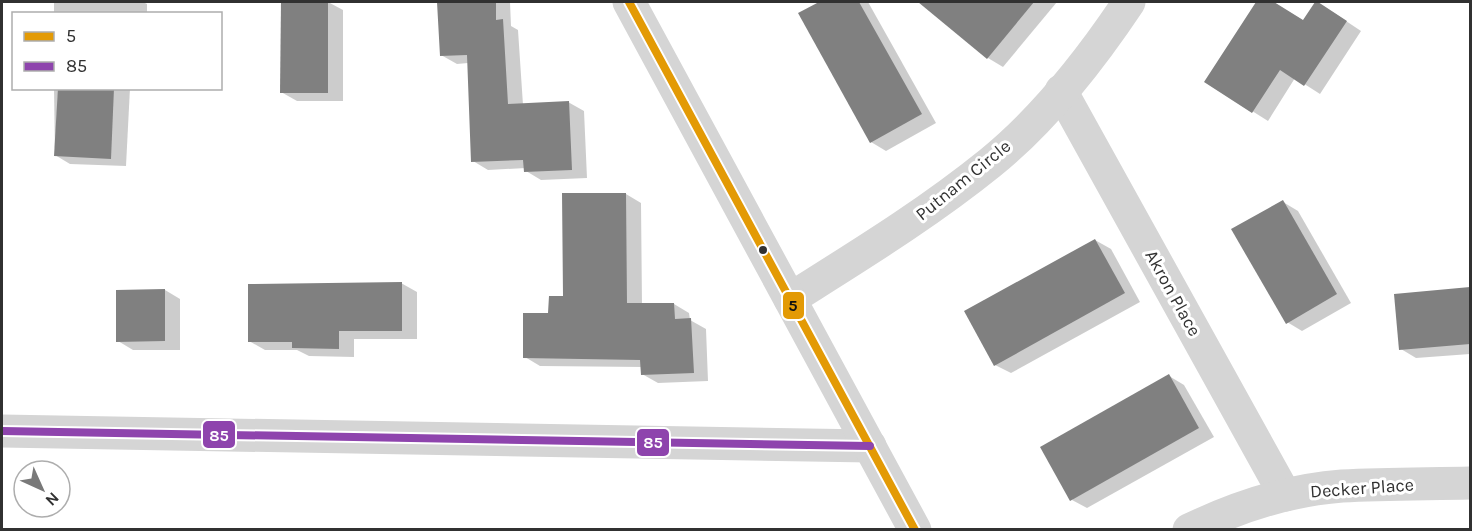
<svg xmlns="http://www.w3.org/2000/svg" width="1472" height="531" font-family="Karla,sans-serif">
  <style>
    .shadow { fill: #0003 }
    .building { fill: #808080 }
    .lines { fill: none; stroke-linecap: round; stroke-linejoin: round }
    .minor { stroke: #d5d5d5; stroke-width: 33 }
    .tertiary { stroke: #d5d5d5; stroke-width: 33 }
    .bus-1-casing { stroke: #fff; stroke-width: 12 }
    .bus-2-casing { stroke: #fff; stroke-width: 12 }
    .bus-1 { stroke: #e39a05; stroke-width: 8 }
    .bus-2 { stroke: #8e44ad; stroke-width: 8 }
    .bus-dot { fill: #313131; stroke: #fff; stroke-width: 2 }
    .labels { text-anchor: middle; stroke-width: 6; stroke-linejoin: round; paint-order: stroke }
    .street-label { font-size: 18px; fill: #313131; stroke: #fff }
    .line-badge { stroke: #fff; stroke-width: 2 }
    .badge-label { font-size: 16px; text-anchor: middle; font-weight: bold; fill: #fff }
    .pale-badge-label { font-size: 16px; text-anchor: middle; font-weight: bold; fill: #111 }
  </style>
  <rect width="100%" height="100%" fill="#fff"/>
  <g class="shadow">
    <path d="M54,2H143L147,4V14H54Z"/>
    <path d="M283,2H328L343,10V101H297L281,92Z"/>
    <path d="M439,2H510L511,26L518,30L523,105L568,102L584,111L587,178L541,180L526,171V168L488,170L473,161L468,63L457,64L441,55Z"/>
    <path d="M822,2H868L936,123L886,151L871,142L800,14Z"/>
    <path d="M958,2H1057L1003,67L988,58L943,20Z"/>
    <path d="M1258,2H1273L1304,21L1331,11L1361,31L1320,94L1295,78L1268,121L1206,82Z"/>
    <path d="M54,88H130L126,166L70,164L55,155Z"/>
    <path d="M626,194L641,203L642,305L674,304L689,313L690,320L706,329L708,381L658,383L642,374V367L540,366L525,357L550,315L564,298Z"/>
    <path d="M1283,202L1298,211L1351,303L1302,331L1287,322Z"/>
    <path d="M1095,240L1111,249L1140,302L1011,373L995,365Z"/>
    <path d="M401,283L417,292V339H354V357L309,356L297,350H265L249,341Z"/>
    <path d="M1470,289V354L1416,358L1401,349L1396,296Z"/>
    <path d="M165,290L180,299V350H133L118,341Z"/>
    <path d="M1169,376L1184,385L1214,437L1087,508L1072,500Z"/>
  </g>
  <g class="building">
    <path d="M281,2H328V93H280Z"/>
    <path d="M437,2H496V20L503,19L508,104L569,101L572,170L524,172L523,160L471,162L467,55L440,56Z"/>
    <path d="M819,2H859L922,114L870,143L798,13Z"/>
    <path d="M918,2H1034L987,59Z"/>
    <path d="M1256,2H1274L1303,20L1315,2H1318L1347,21L1304,86L1280,70L1252,113L1204,82Z"/>
    <path d="M58,88H114L111,159L54,156Z"/>
    <path d="M562,193H626L627,303H674L675,319L691,318L694,373L641,375L640,360L523,358V313H548L549,296H563Z"/>
    <path d="M1283,200L1337,294L1286,324L1231,229Z"/>
    <path d="M1095,239L1125,293L994,366L964,311Z"/>
    <path d="M402,282V331H339V349L292,348V342H248V284Z"/>
    <path d="M1470,287V344L1399,350L1394,294Z"/>
    <path d="M165,289V341L116,342V290Z"/>
    <path d="M1169,374L1199,428L1070,501L1040,447Z"/>
  </g>
  <g class="lines">
    <g class="minor">
      <path d="M1061,91L1285,495"/>
      <path d="M790,299C858,256 927,214 990,163C1043,120 1091,59 1129,2"/>
      <path d="M2,431L870,446"/>
      <path d="M1189,530C1237,507 1289,490 1342,486C1385,484 1428,484 1470,483"/>
    </g>
    <path class="tertiary" d="M629,2L915,530"/>
    <g class="bus-1-casing">
      <path id="bus-1" d="M629,2L915,530"/>
    </g>
    <g class="bus-2-casing">
      <path id="bus-2" d="M2,431L870,446"/>
    </g>
    <use href="#bus-1" class="bus-1"/>
    <use href="#bus-2" class="bus-2"/>
  </g>
  <circle class="bus-dot" cx="763" cy="250" r="5"/>
  <g class="labels">
    <g class="street-label">
      <text transform="translate(963 180) rotate(-39)" y="6">Putnam Circle</text>
      <text transform="translate(1173 293) rotate(61)" y="6">Akron Place</text>
      <text transform="translate(1362 488) rotate(-4)" y="6">Decker Place</text>
    </g>
  </g>
  <g class="line-badge">
    <rect x="782" y="291" width="23" height="29" rx="6" fill="#e39a05"/>
    <rect x="202" y="420" width="34" height="29" rx="6" fill="#8e44ad"/>
    <rect x="636" y="428" width="34" height="29" rx="6" fill="#8e44ad"/>
  </g>
  <g class="badge-label">
    <text x="219" y="441">85</text>
    <text x="653" y="448">85</text>
  </g>
  <g class="pale-badge-label">
    <text x="793" y="311">5</text>
  </g>
  <rect width="1472" height="531" fill="none" stroke="#313131" stroke-width="6"/>
  <rect x="12" y="12" width="210" height="78" fill="#ffffff" stroke="#adadad" stroke-width="1.5"/>
  <rect x="24" y="32" width="30" height="9" fill="#e39a05" stroke="#adadad" stroke-width="1.5"/>
  <text x="66" y="42" font-size="18" fill="#313131">5</text>
  <rect x="24" y="62" width="30" height="9" fill="#8e44ad" stroke="#adadad" stroke-width="1.5"/>
  <text x="66" y="72" font-size="18" fill="#313131">85</text>
  <g transform="translate(42 489) rotate(135)"><circle r="28" fill="#ffffff" stroke="#adadad" stroke-width="1.5"/>
  <path d="M0-4.5L10 22L0 15L-10 22Z" fill="#797979"/>
  <text y="-9" font-size="16" font-weight="bold" text-anchor="middle" fill="#313131">N</text>
  </g>
</svg>
